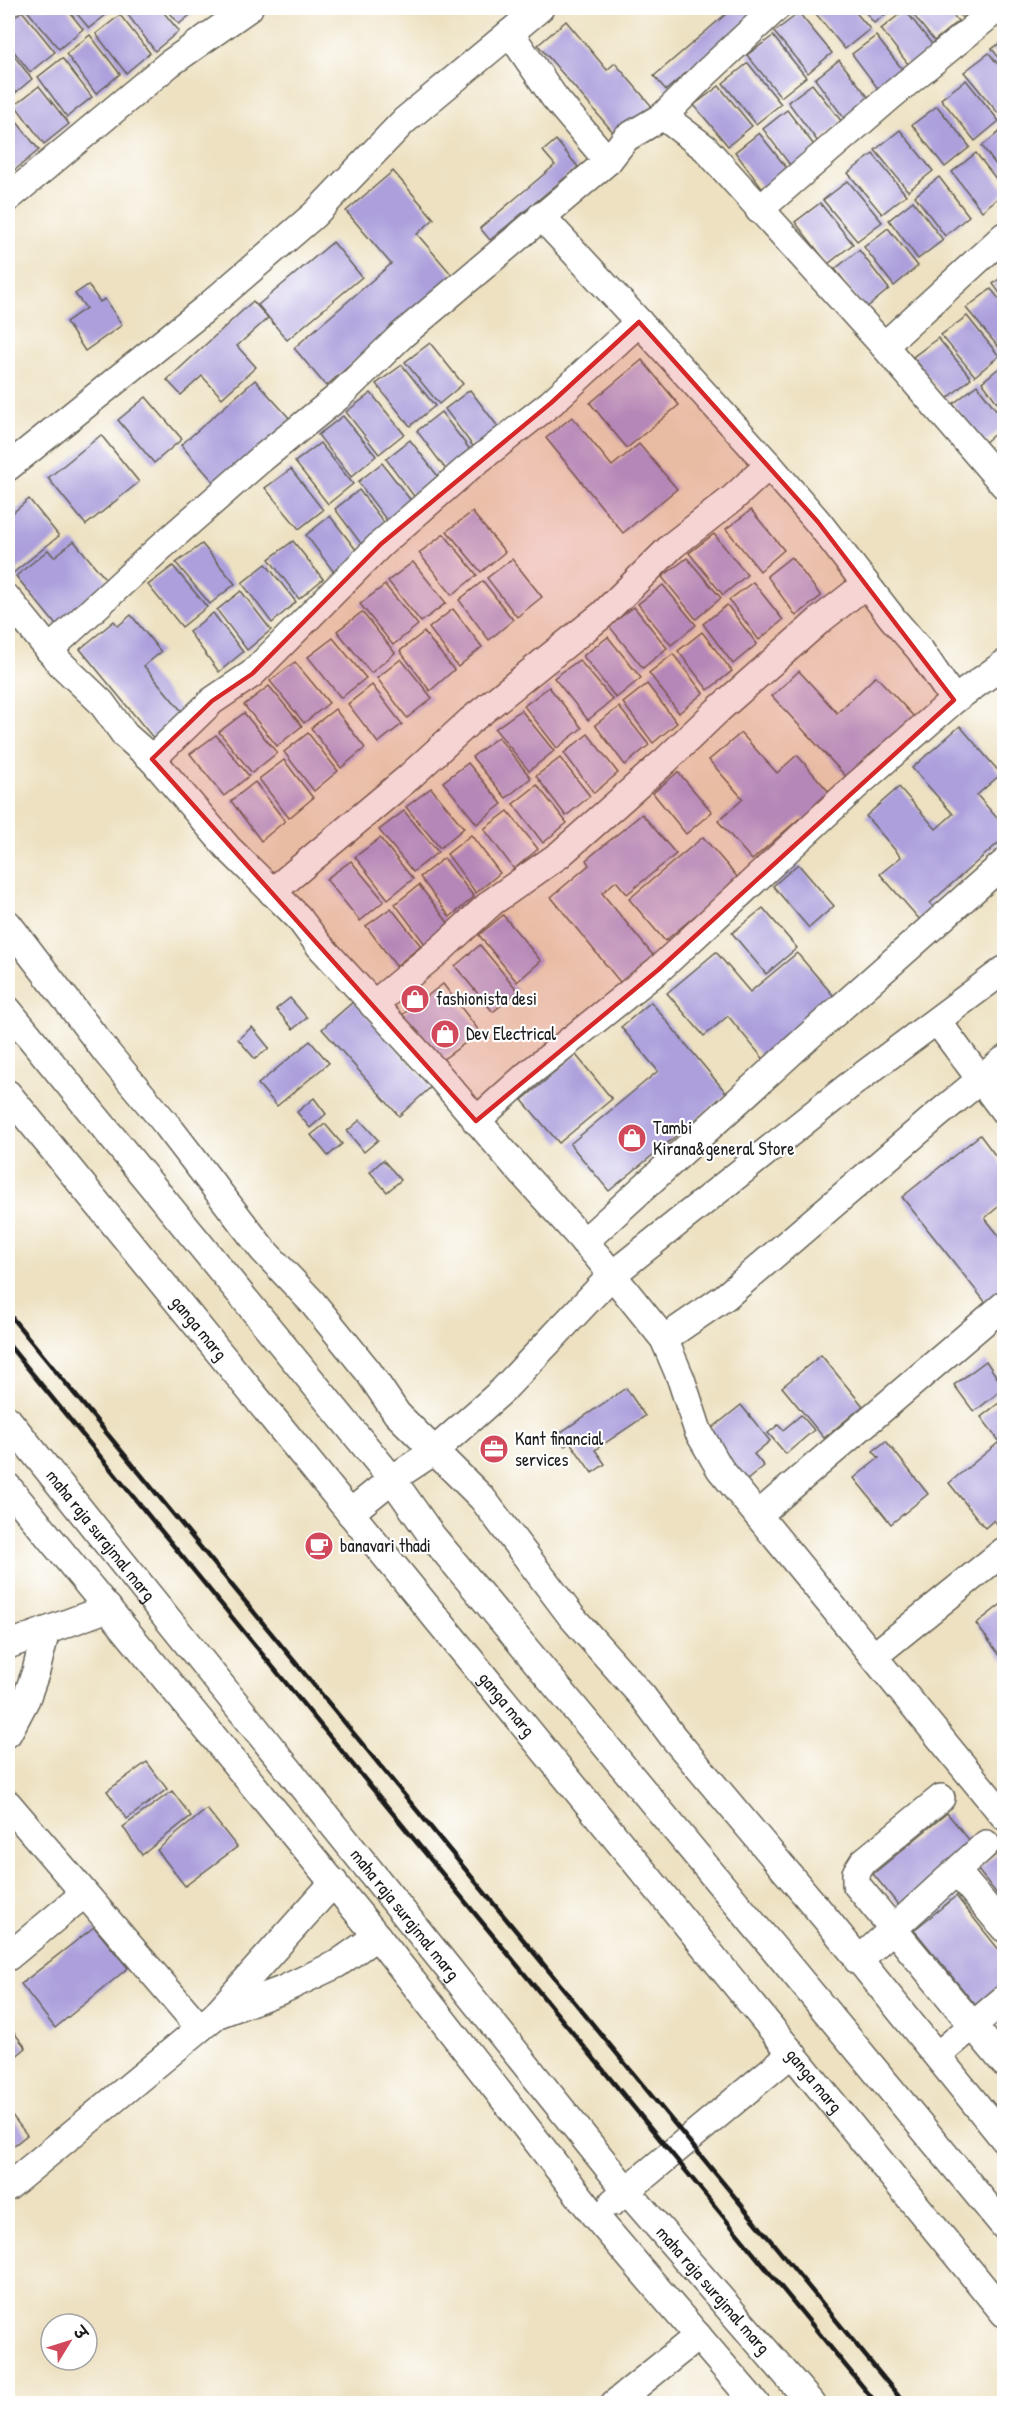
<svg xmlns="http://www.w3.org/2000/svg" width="1012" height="2411" font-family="'Patrick Hand','Playpen Sans Deva',sans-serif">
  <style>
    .building { fill: #ac9fdc }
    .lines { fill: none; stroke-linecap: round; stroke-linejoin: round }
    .minor-casing { stroke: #656156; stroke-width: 30 }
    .minor { stroke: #fff; stroke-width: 27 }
    .rail { stroke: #1c1c1c; stroke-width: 4.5 }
    .marked { fill: #d62828; fill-opacity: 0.2; stroke: #d62828; stroke-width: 4.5; stroke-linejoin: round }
    .labels { text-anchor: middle; stroke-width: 4.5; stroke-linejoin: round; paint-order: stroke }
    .poi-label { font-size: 18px; fill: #1c1c1c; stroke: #fff; text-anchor: start }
    .street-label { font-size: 18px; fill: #1c1c1c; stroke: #fff }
  </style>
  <rect width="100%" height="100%" fill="#fff"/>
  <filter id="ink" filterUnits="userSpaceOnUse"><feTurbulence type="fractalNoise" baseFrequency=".0167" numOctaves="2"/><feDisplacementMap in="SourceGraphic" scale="12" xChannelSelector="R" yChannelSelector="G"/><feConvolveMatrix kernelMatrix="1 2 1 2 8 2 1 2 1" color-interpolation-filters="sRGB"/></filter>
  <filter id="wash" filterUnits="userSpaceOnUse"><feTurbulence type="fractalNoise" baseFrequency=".008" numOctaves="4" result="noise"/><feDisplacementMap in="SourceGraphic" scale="24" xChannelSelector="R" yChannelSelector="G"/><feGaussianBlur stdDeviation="1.35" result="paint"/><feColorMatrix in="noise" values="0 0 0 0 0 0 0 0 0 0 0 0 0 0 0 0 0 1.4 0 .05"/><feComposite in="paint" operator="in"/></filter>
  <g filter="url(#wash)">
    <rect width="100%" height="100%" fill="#ede1c1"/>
    <g id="blocks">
      <g class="building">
        <path d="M25,8H66L83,29L59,49Z"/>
        <path d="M72,8H115L89,28Z"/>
        <path d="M130,8H160L179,31L155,51L125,11Z"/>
        <path d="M166,8H199L179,24Z"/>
        <path d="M733,8H762L666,90L654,76Z"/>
        <path d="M811,8H852L870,29L845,49Z"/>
        <path d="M862,8H894L874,23Z"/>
        <path d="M908,8H947L958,21L934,41Z"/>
        <path d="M954,8H975L962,18Z"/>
        <path d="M905,10L935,48L911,68L881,29Z"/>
        <path d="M22,11L55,52L30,72L8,44V22Z"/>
        <path d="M799,13L832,53L808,73L774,32Z"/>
        <path d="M120,15L150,53L126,73L96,34Z"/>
        <path d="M566,21L607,70L615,63L654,109L619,139L538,45Z"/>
        <path d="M90,35L120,74L96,94L66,54Z"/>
        <path d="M773,36L806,77L781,97L747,55Z"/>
        <path d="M876,36L906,74L882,94L852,54Z"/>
        <path d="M1004,40V64L992,49Z"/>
        <path d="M8,48L32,79L8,99Z"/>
        <path d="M989,53L1004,72V108L998,113L964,72Z"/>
        <path d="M62,58L92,97L67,117L38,77Z"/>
        <path d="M839,60L869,98L844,118L815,79Z"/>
        <path d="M748,63L781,104L756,124L723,83Z"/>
        <path d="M966,80L999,121L975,141L941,99Z"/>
        <path d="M812,84L842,122L818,142L788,102Z"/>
        <path d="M39,86L69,124L44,144L15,105Z"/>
        <path d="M719,86L752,126L728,146L694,105Z"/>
        <path d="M937,106L970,147L945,167L912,125Z"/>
        <path d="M787,110L817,149L793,169L763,129Z"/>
        <path d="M9,112L39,150L15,170L8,160V113Z"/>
        <path d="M1004,128V176L982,146Z"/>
        <path d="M900,130L933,171L908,191L875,150Z"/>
        <path d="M759,133L789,171L764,191L735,152Z"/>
        <path d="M556,140L578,167L490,240L480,228L555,165L543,151Z"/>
        <path d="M976,153L1004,189V193L982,211L952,172Z"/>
        <path d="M873,154L906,195L882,214L848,173Z"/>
        <path d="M393,171L434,219L417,234L458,282L428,298L326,386L294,348L391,264L346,211Z"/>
        <path d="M939,177L969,216L945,236L915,196Z"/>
        <path d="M848,181L882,222L857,241L823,200Z"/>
        <path d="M913,201L943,240L918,259L889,220Z"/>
        <path d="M820,203L853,244L828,264L795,222Z"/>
        <path d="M888,228L918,266L894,286L864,247Z"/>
        <path d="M333,242L362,277L287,340L258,305Z"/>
        <path d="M859,250L889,289L865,309L835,269Z"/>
        <path d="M1004,275V299L993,284Z"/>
        <path d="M88,285L100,302L105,299L122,325L85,351L66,322L86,308L75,294Z"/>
        <path d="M991,289L1004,305V345L1000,349L966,308Z"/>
        <path d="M253,301L268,318L237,346L256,367L222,398L202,376L181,395L167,380Z"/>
        <path d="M967,316L999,356L975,376L941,335Z"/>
        <path d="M938,338L971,378L947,399L913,357Z"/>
        <path d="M430,343L463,384L439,404L405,362Z"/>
        <path d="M642,360L679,405L627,448L590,403Z"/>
        <path d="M1004,364V412L982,382Z"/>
        <path d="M402,365L435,406L410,426L376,384Z"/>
        <path d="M255,380L291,420L219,488L181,445Z"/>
        <path d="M977,385L1004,420V426L983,444L953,404Z"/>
        <path d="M470,390L499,428L475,449L445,409Z"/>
        <path d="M371,393L404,434L379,454L346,412Z"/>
        <path d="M146,397L182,439L154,463L118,420Z"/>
        <path d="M441,412L471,451L447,471L417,431Z"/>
        <path d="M343,416L376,456L351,477L318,435Z"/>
        <path d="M572,417L612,466L639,444L677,489L623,533L546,438Z"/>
        <path d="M101,435L139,482L86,525L48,478Z"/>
        <path d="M410,440L440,479L416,499L386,459Z"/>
        <path d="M320,443L353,484L328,504L295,462Z"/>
        <path d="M382,463L412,502L388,522L358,482Z"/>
        <path d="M291,469L323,510L299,529L265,488Z"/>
        <path d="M359,490L389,529L365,549L335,509Z"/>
        <path d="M29,499L59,536L8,577V517Z"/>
        <path d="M751,510L784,550L760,571L726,529Z"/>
        <path d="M472,512L505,552L481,572L447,531Z"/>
        <path d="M330,516L360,555L336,575L306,535Z"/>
        <path d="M444,534L477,575L452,595L419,553Z"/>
        <path d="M714,534L747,575L723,595L689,553Z"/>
        <path d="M74,541L108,582L56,625L16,576L48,550L54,557Z"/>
        <path d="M293,541L323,579L299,599L269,559Z"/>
        <path d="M202,544L235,584L210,604L176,563Z"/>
        <path d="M791,557L821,596L796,616L767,576Z"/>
        <path d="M687,558L721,598L696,619L662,577Z"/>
        <path d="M512,559L542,597L517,617L487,578Z"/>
        <path d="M413,562L446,603L421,622L388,581Z"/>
        <path d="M266,564L296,602L272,623L242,583Z"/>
        <path d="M173,566L207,607L182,627L148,585Z"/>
        <path d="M483,581L513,620L489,640L459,600Z"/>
        <path d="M753,582L783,620L759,640L729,600Z"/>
        <path d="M385,585L418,625L393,645L360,604Z"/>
        <path d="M663,585L696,625L671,645L638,604Z"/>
        <path d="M241,591L271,630L247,650L217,610Z"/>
        <path d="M727,605L757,644L733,664L703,624Z"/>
        <path d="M634,607L667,648L643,668L609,626Z"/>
        <path d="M453,609L482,647L458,667L429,628Z"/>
        <path d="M362,612L395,653L371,673L337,631Z"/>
        <path d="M213,613L243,652L219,672L189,632Z"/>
        <path d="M131,615L161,652L144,666L189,720L159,745L80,649L114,621L118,626Z"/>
        <path d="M424,632L454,670L430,691L400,651Z"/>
        <path d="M702,632L732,671L708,690L678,651Z"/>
        <path d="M608,637L641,678L616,698L583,656Z"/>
        <path d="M333,638L366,678L341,698L308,657Z"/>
        <path d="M673,654L703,693L679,713L649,673Z"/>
        <path d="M401,659L432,698L407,718L377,678Z"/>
        <path d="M579,660L613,700L588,720L554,678Z"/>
        <path d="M295,662L329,703L304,723L270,681Z"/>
        <path d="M799,671L837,713L876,676L917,720L851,782L772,696Z"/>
        <path d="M647,684L677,723L653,743L623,703Z"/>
        <path d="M372,685L402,724L378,743L348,704Z"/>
        <path d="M269,686L302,726L277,746L244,705Z"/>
        <path d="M549,687L582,728L557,748L524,706Z"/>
        <path d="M619,707L649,745L625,765L595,725Z"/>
        <path d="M335,709L365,748L341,768L311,728Z"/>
        <path d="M521,710L554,751L529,771L495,729Z"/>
        <path d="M244,713L277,753L252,773L219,732Z"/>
        <path d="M960,726L1001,774L977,795L1004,826V838L930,903L935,909L921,921L880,874L901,857L866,816L899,787L936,829L953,814L912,768Z"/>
        <path d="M308,733L338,771L314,791L284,752Z"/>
        <path d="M741,733L777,773L797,755L835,799L807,824L801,817L752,860L718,821L743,799L709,760Z"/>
        <path d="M588,734L618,773L594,793L564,753Z"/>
        <path d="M216,735L249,776L224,796L190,754Z"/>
        <path d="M498,737L531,778L506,798L472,757Z"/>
        <path d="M560,758L590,796L566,816L536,776Z"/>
        <path d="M284,760L313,798L289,818L259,779Z"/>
        <path d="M468,763L502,804L477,824L443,782Z"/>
        <path d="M678,772L712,812L686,834L653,793Z"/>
        <path d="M255,782L285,821L261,841L231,801Z"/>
        <path d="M537,785L567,823L543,843L513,804Z"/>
        <path d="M431,788L464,828L440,848L406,807Z"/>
        <path d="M404,811L438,852L413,872L379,830Z"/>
        <path d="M508,811L538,849L514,869L484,829Z"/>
        <path d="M642,814L676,854L627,894L616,881L602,893L657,960L624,987L551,897L589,865L586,860Z"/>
        <path d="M471,835L500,873L476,893L447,854Z"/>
        <path d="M703,837L739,879L665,941L629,899Z"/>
        <path d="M380,838L413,879L388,899L355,857Z"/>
        <path d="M444,858L474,897L450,917L420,877Z"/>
        <path d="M351,861L384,901L360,921L326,879Z"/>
        <path d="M798,864L834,906L809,928L773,886Z"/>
        <path d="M419,885L449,924L425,944L395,904Z"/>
        <path d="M391,908L421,946L396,966L366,926Z"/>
        <path d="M763,908L797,948L766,974L732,933Z"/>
        <path d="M503,915L541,961L517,982L479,935Z"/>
        <path d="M480,945L518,991L493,1012L455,966Z"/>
        <path d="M716,952L750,992L797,953L838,1001L766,1062L728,1016L704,1036L667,993Z"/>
        <path d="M443,984L480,1032L438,1063L402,1015Z"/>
        <path d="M290,998L307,1018L293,1029L276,1009Z"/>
        <path d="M354,1001L431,1087L399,1116L322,1029Z"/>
        <path d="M651,1002L727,1094L609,1191L570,1144L658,1071L621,1027Z"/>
        <path d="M252,1027L269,1048L255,1059L238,1039Z"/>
        <path d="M310,1041L329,1063L277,1106L258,1084Z"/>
        <path d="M576,1055L612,1099L559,1143L522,1100Z"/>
        <path d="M314,1098L326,1114L310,1128L297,1112Z"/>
        <path d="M360,1120L378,1140L364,1152L347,1131Z"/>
        <path d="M325,1124L342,1144L328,1156L311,1135Z"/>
        <path d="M980,1135L1004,1167V1202L985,1218L1004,1242V1288L986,1303L902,1197Z"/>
        <path d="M383,1160L401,1180L387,1192L370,1172Z"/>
        <path d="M821,1355L863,1406L824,1438L782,1387Z"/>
        <path d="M986,1361L1004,1388L974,1412L954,1385Z"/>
        <path d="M626,1388L645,1416L595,1450L605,1464L592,1473L570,1442L565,1446L557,1435Z"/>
        <path d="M1004,1399V1438L1000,1442L981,1417Z"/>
        <path d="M741,1405L770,1441L754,1454L764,1466L746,1481L706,1433Z"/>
        <path d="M801,1415L814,1430L786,1454L768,1433L778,1425L783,1430Z"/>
        <path d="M886,1441L928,1494L891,1524L854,1478L879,1458L873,1451Z"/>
        <path d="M998,1443L1004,1451V1533L994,1520L985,1528L949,1483Z"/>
        <path d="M1004,1602V1661L976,1624Z"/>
        <path d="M147,1762L167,1789L127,1819L107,1791Z"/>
        <path d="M172,1791L191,1816L142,1855L123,1827Z"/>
        <path d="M207,1809L237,1847L185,1886L157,1850Z"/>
        <path d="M947,1813L975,1847L901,1908L873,1874Z"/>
        <path d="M999,1852L1004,1859V1903L978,1870Z"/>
        <path d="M956,1896L1004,1956V1992L981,2012L914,1930Z"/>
        <path d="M94,1927L128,1968L55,2028L21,1984Z"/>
        <path d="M1004,2016V2032L997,2023Z"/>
        <path d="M8,2025L26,2048L8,2063Z"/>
        <path d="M8,2110L27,2135L8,2150Z"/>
      </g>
    </g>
  </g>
  <g filter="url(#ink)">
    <use href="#blocks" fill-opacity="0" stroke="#656156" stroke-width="1.5"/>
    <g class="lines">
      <g class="minor-casing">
        <g id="minor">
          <path d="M510,33L554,97L608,161"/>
          <path d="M663,116L705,148L884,346L1004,485"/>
          <path d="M8,198L169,64L249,8"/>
          <path d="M759,210L891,96L998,8"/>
          <path d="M639,322L769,465"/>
          <path d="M884,346L1004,236"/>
          <path d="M8,467L205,309L314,215L404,121L540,8"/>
          <path d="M8,599L60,663L101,702L125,735L152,759L228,848L298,917L319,945L435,1071L515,1165L597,1256L664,1339L681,1379L698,1431L720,1469L1004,1816"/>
          <path d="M49,650L162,546L260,460L339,396L402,335L608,161L626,138L663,116L707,72L776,8"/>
          <path d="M152,759L212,701L252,674L381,544L467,469L551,403L639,322L541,216"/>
          <path d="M272,892L408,778L470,721L602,615L673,545L732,499L769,465L818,522L893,619L920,650L954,700"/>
          <path d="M8,924L107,1053L167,1125L263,1250L312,1302L368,1371L397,1414L482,1498L572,1617L643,1697L673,1737L827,1920L1004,2139"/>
          <path d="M373,1005L442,948L492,902L559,855L665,761L718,710L820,620L866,584"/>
          <path d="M8,1010L392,1479L432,1536L1004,2226"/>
          <path d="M937,1021L1004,1111"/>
          <path id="s1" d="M8,1094L1004,2313"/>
          <path d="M476,1121L527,1075L658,970L858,784L954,700L1004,664"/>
          <path d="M584,1242L809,1036L1004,863"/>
          <path d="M664,1339L725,1297L936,1116L1004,1060"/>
          <path id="s2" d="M8,1420L627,2191L812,2404"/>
          <path d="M8,1487L377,1936L595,2216L756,2404"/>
          <path d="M350,1513L392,1479L433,1452L502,1391L612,1275L850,1085L1004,970"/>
          <path d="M758,1515L1004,1305"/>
          <path d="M8,1645L108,1608"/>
          <path d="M874,1656L1004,1551"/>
          <path d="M8,1733L26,1699L36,1671L46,1631"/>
          <path d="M941,1798L863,1862L856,1873V1884L1004,2063"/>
          <path d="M8,1804L200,2028"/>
          <path d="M957,1872L1004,1928"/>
          <path d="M8,1957L84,1894"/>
          <path d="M858,1961L986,1844"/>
          <path d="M218,2012L334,1882"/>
          <path d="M938,2055L1004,1999"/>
          <path d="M8,2187L216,2015L282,1990L337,1964L377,1936"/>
          <path d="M613,2202L792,2053"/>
          <path d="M614,2404L698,2336"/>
        </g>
      </g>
      <use href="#minor" class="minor"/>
      <g class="rail">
        <path d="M8,1313L905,2404"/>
        <path d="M8,1344L877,2404"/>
      </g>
    </g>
  </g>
  <path class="marked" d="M639,322L818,522L954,700L658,970L476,1121L152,759L212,701L252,674L381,544L551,403Z"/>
  <defs>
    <g id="shop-disc" transform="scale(1.5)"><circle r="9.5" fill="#d1495b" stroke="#fff"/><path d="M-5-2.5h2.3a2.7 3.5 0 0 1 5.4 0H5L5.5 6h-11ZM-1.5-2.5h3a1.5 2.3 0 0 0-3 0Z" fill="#fff"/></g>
    <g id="office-disc" transform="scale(1.5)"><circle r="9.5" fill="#d1495b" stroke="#fff"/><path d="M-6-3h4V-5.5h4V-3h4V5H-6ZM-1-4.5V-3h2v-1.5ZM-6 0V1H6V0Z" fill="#fff"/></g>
    <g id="cafe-disc" transform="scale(1.5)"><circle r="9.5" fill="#d1495b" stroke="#fff"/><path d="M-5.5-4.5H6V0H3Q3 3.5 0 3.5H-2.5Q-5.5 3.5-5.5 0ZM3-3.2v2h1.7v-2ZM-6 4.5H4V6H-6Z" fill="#fff"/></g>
  </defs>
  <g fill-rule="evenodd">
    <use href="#shop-disc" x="415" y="999"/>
    <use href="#shop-disc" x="445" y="1034"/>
    <use href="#shop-disc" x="632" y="1138"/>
    <use href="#office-disc" x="494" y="1449"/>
    <use href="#cafe-disc" x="319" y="1546"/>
  </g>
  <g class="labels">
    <g class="poi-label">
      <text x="436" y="1005">fashionista desi</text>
      <text x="466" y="1040">Dev Electrical</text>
      <text x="653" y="1134">Tambi<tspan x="653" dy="21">Kirana&amp;general Store</tspan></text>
      <text x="515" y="1445">Kant financial<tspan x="515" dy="21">services</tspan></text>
      <text x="340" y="1552">banavari thadi</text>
    </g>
    <g class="street-label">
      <text dy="6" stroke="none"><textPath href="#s1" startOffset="302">ganga marg</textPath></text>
      <text dy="6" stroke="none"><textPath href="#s2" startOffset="148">maha raja surajmal marg</textPath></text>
      <text dy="6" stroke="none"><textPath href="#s1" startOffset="788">ganga marg</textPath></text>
      <text dy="6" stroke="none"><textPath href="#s2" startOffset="634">maha raja surajmal marg</textPath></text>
      <text dy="6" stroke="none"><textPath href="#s1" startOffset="1274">ganga marg</textPath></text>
      <text dy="6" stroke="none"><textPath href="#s2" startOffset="1120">maha raja surajmal marg</textPath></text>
    </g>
  </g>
  <rect width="1012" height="2411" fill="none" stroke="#fff" stroke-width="30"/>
  <g transform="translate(69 2342) rotate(52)"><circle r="28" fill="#ffffff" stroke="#a4a4a4" stroke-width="1.5"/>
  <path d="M0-4.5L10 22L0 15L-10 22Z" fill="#d1495b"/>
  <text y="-9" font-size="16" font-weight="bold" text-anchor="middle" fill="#1c1c1c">उ</text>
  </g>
</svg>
